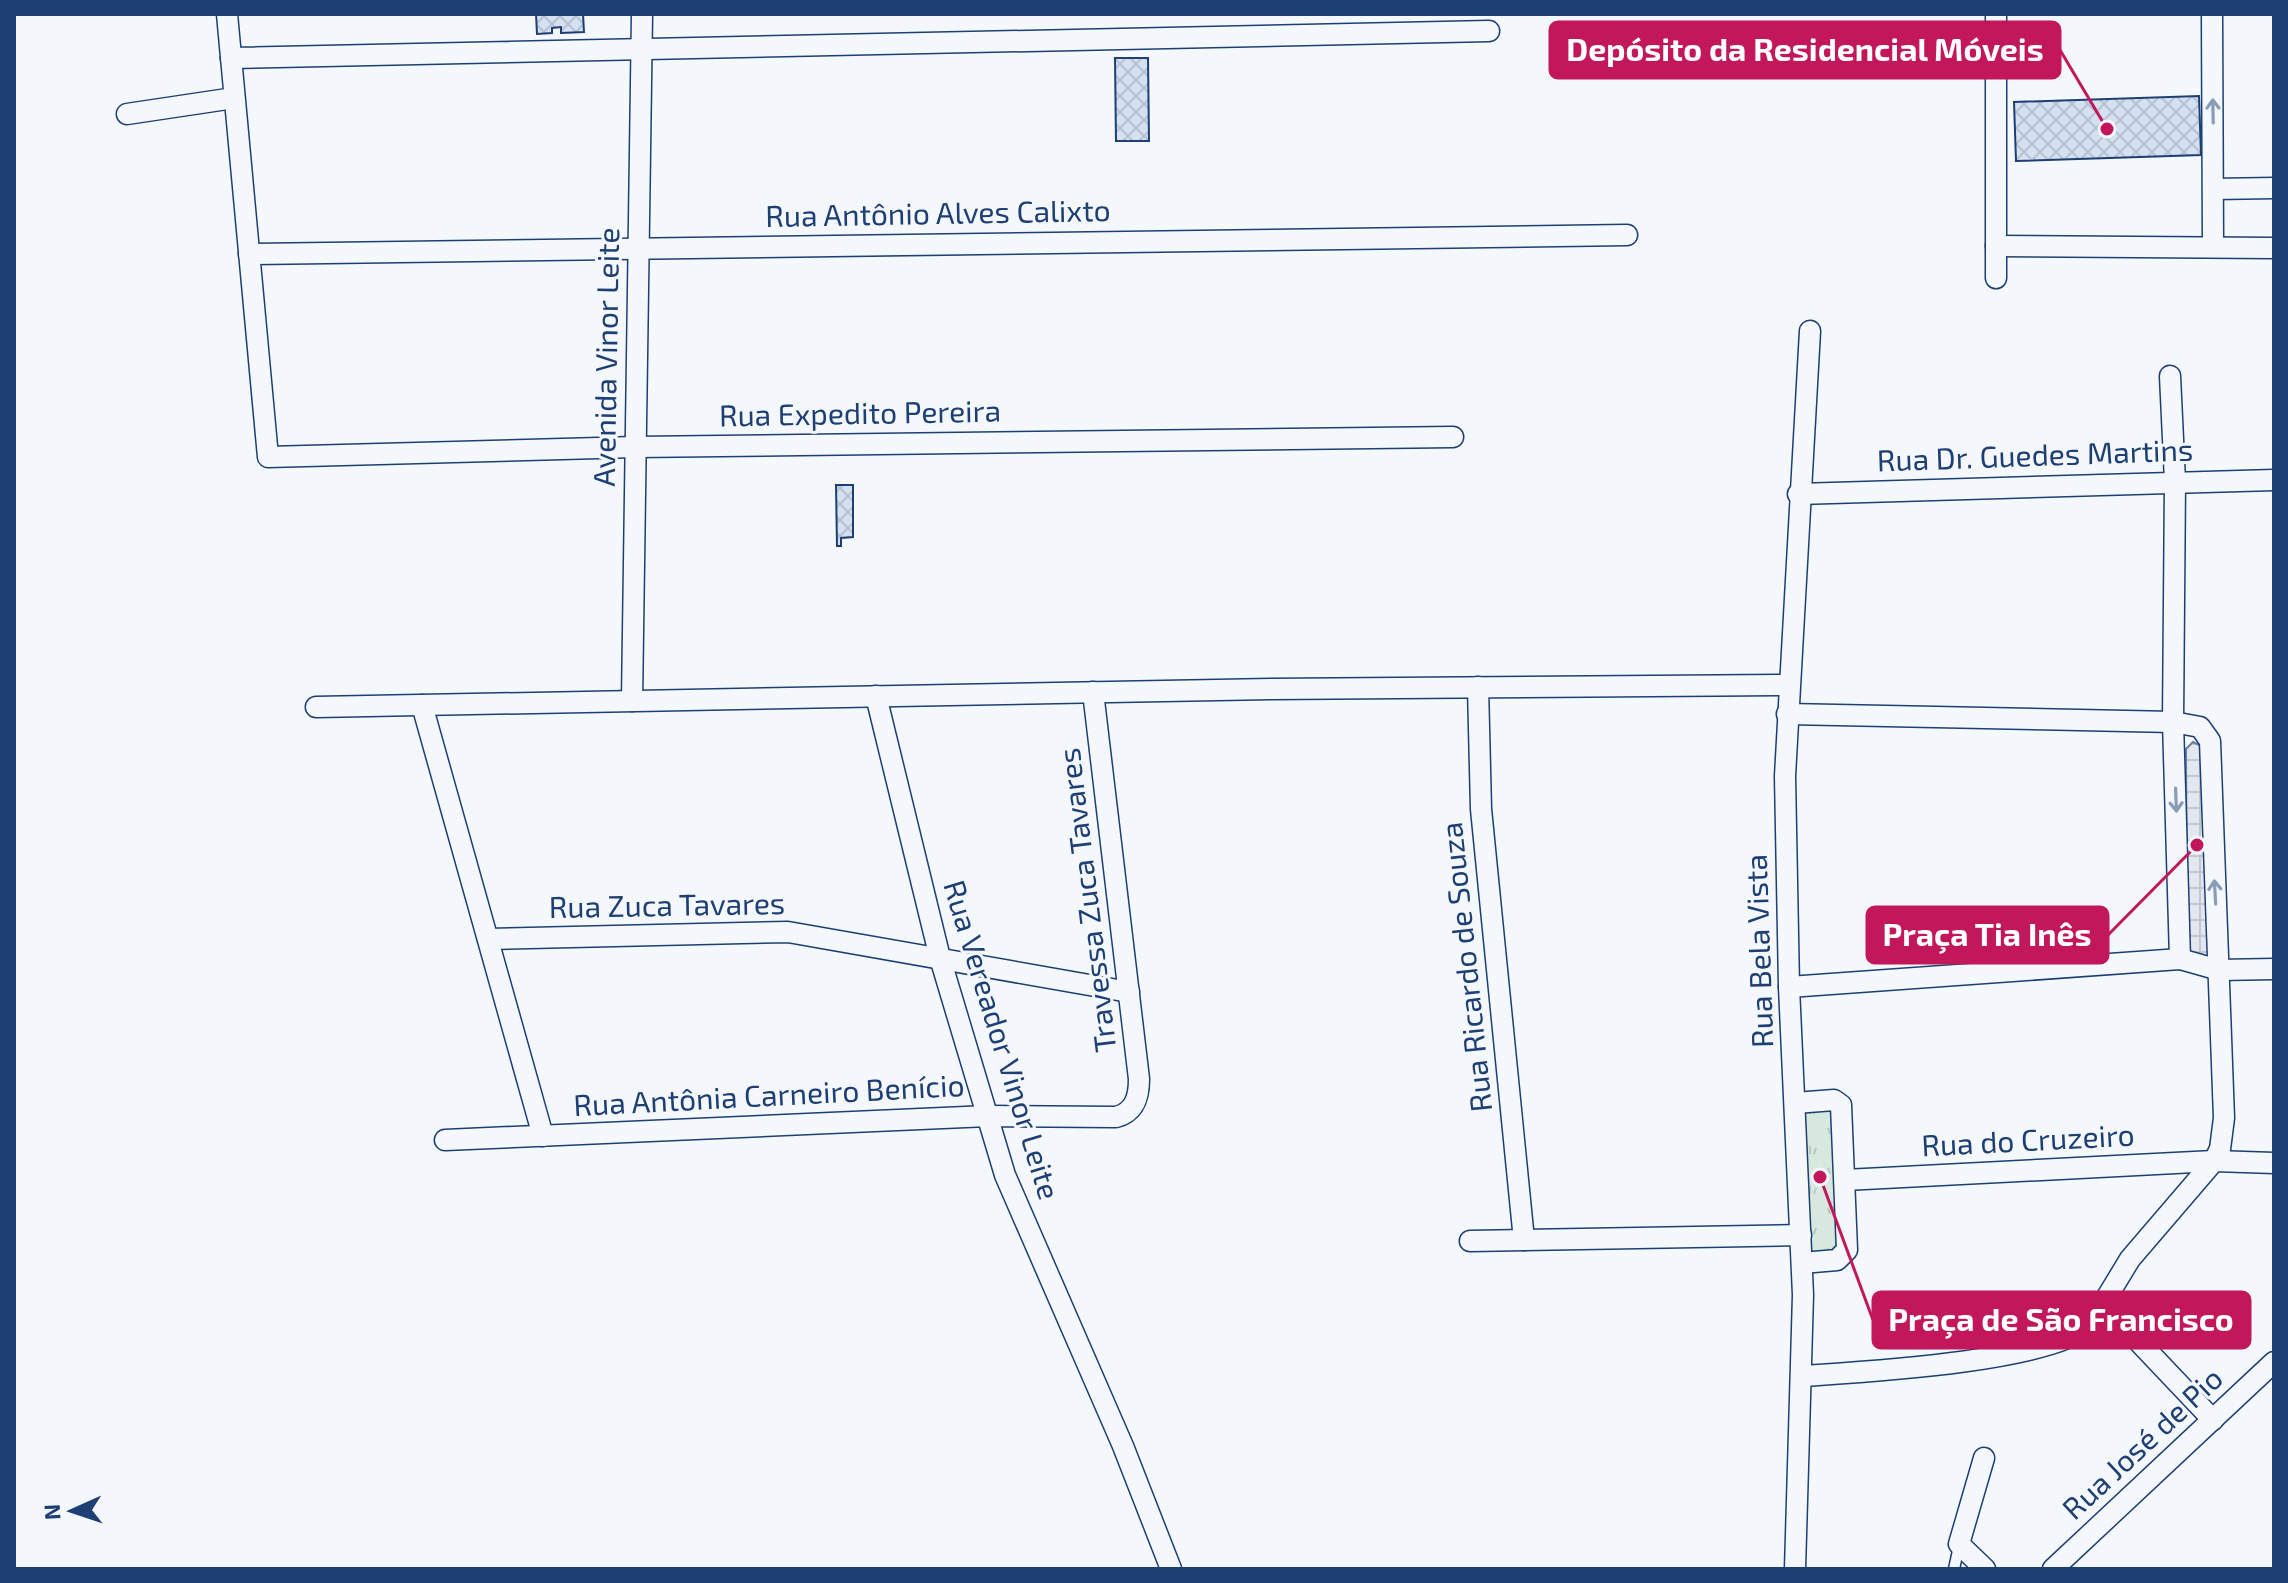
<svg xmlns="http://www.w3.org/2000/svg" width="2288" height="1583" font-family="'Exo 2',sans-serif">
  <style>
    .park { fill: url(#park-tufts); stroke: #687fa3; stroke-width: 2 }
    .plaza { fill: url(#plaza-grid); stroke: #687fa3; stroke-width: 2 }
    .building { fill: url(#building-cross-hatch); stroke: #1d3f73; stroke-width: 2 }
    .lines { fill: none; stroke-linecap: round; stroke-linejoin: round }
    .service-casing { stroke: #1d3f73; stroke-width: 13 }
    .minor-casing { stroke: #1d3f73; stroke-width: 23 }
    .service { stroke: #f4f7fb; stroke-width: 10 }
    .minor { stroke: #f4f7fb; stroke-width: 20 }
    .oneway { stroke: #889bb7 }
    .labels { text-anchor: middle; stroke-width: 6; stroke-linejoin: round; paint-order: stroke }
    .street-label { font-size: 30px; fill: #1d3f73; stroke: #f4f7fb }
    .leader { fill: none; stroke: #c2185b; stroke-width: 3 }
    .callout-dot { fill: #c2185b; stroke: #f4f7fb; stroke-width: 3 }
    .callout { fill: #c2185b; stroke: #c2185b; stroke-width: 3 }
    .callout-label { font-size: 32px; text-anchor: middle; font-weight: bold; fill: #fff }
  </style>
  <defs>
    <pattern id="park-tufts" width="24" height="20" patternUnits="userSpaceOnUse" patternTransform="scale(2)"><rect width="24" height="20" fill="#d7e8df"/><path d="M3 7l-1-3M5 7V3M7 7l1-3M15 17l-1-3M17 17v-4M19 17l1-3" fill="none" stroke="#b8c8c3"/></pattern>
    <pattern id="plaza-grid" width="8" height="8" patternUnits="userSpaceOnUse" patternTransform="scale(2)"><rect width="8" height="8" fill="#e3e8f0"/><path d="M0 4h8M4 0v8" fill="none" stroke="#c2c8d1"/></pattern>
    <pattern id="building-cross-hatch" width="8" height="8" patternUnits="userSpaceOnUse" patternTransform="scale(2)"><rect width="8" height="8" fill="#d5e0f0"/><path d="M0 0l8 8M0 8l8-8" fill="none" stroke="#b6c1d1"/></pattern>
  </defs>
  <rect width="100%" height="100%" fill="#f4f7fb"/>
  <path class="park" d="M1832,1109L1837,1250L1811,1254L1801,1111Z"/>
  <path class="plaza" d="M2193,742L2201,746L2210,957L2191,955L2187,941L2186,749Z"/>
  <g class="building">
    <path d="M536,14H588H583L584,32L561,33V27L552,28V33L537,34Z"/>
    <path d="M1115,58H1148L1149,141H1116Z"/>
    <path d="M2199,96L2201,155L2016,161L2014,102Z"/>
    <path d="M836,485H853V537L841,538V546H837Z"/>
  </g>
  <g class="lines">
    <g class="service-casing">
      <path id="service" d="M1954,1569L1959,1546"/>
    </g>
    <g class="minor-casing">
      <g id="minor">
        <path d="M227,14L268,457L635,447L1453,437"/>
        <path d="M2212,14L2213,247"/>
        <path d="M231,58L1489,31"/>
        <path d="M127,114L234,98"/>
        <path d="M2214,189L2274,188"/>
        <path d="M1996,246L2274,248"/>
        <path d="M249,254L1627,235"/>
        <path d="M1996,278V14"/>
        <path d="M2170,376L2175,481L2173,722L2180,959"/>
        <path d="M1798,494L2274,480"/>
        <path d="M1478,687L1481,809L1524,1240"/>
        <path d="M876,696L940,958L1005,1175L1123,1446L1171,1569"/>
        <path d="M632,701L642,14"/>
        <path d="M422,705L543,1136"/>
        <path d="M316,707L1271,689L1788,685"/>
        <path d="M1787,714L2173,722L2200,727L2210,741L2224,1118L2220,1149L2214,1161L2130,1259L2090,1325C2051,1362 1861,1372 1802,1376"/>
        <path d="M488,939L788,932L1129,992"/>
        <path d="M1789,987L2180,959L2219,970L2274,969"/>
        <path d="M1795,1103L1834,1100L1841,1105L1847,1250L1837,1260L1802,1263"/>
        <path d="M445,1140L988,1116L1116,1117C1135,1112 1139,1097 1139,1079L1093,692"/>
        <path d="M1845,1180L2214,1161L2274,1163"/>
        <path d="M1470,1241L1801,1235"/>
        <path d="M2103,1304L2213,1420"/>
        <path d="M1984,1458L1959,1544L1985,1569"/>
        <path d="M1795,1569L1803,1295L1789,987L1785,776L1810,331"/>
        <path d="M2053,1569L2274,1362"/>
      </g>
    </g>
    <use href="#service" class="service"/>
    <use href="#minor" class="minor"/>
  </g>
  <defs><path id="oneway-shaft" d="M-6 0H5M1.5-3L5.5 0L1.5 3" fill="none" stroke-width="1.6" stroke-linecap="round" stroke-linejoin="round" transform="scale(2)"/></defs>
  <g class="oneway">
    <use href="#oneway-shaft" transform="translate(2213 111) rotate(-91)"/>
    <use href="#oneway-shaft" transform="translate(2176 800) rotate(88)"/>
    <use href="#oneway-shaft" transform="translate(2215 892) rotate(-93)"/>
  </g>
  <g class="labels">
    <g class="street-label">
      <text transform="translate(938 214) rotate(-1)" y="10">Rua Antônio Alves Calixto</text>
      <text transform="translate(607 357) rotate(-89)" y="10">Avenida Vinor Leite</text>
      <text transform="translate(860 414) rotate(-1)" y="10">Rua Expedito Pereira</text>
      <text transform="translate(2035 456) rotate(-2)" y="10">Rua Dr. Guedes Martins</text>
      <text transform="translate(1088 900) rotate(-97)" y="10">Travessa Zuca Tavares</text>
      <text transform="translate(667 906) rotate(-1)" y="10">Rua Zuca Tavares</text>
      <text transform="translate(1760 951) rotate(-92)" y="10">Rua Bela Vista</text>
      <text transform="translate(1467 967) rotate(-96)" y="10">Rua Ricardo de Souza</text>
      <text transform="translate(1001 1040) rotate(73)" y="10">Rua Vereador Vinor Leite</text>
      <text transform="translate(769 1096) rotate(-3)" y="10">Rua Antônia Carneiro Benício</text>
      <text transform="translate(2028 1141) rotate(-3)" y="10">Rua do Cruzeiro</text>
      <text transform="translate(2143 1444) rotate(-43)" y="10">Rua José de Pio</text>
    </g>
  </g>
  <path class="leader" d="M2107 129L2060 50M2197 845L2108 935M1820 1177L1873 1320"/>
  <g class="callout-dot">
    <circle cx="2107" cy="129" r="8"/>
    <circle cx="2197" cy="845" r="8"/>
    <circle cx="1820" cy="1177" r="8"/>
  </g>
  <g class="callout">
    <rect x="1550" y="22" width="510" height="56" rx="8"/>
    <rect x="1867" y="907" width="241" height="56" rx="8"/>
    <rect x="1873" y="1292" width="377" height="56" rx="8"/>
  </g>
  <g class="callout-label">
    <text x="1805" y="61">Depósito da Residencial Móveis</text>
    <text x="1987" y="946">Praça Tia Inês</text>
    <text x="2061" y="1331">Praça de São Francisco</text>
  </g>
  <rect width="2288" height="1583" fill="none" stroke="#1d3f73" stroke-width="32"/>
  <g transform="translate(72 1511) rotate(267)" stroke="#f4f7fb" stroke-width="6" paint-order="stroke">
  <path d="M0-6L14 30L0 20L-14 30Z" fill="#1d3f73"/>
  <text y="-12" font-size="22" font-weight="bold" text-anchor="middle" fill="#1d3f73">N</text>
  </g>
</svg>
